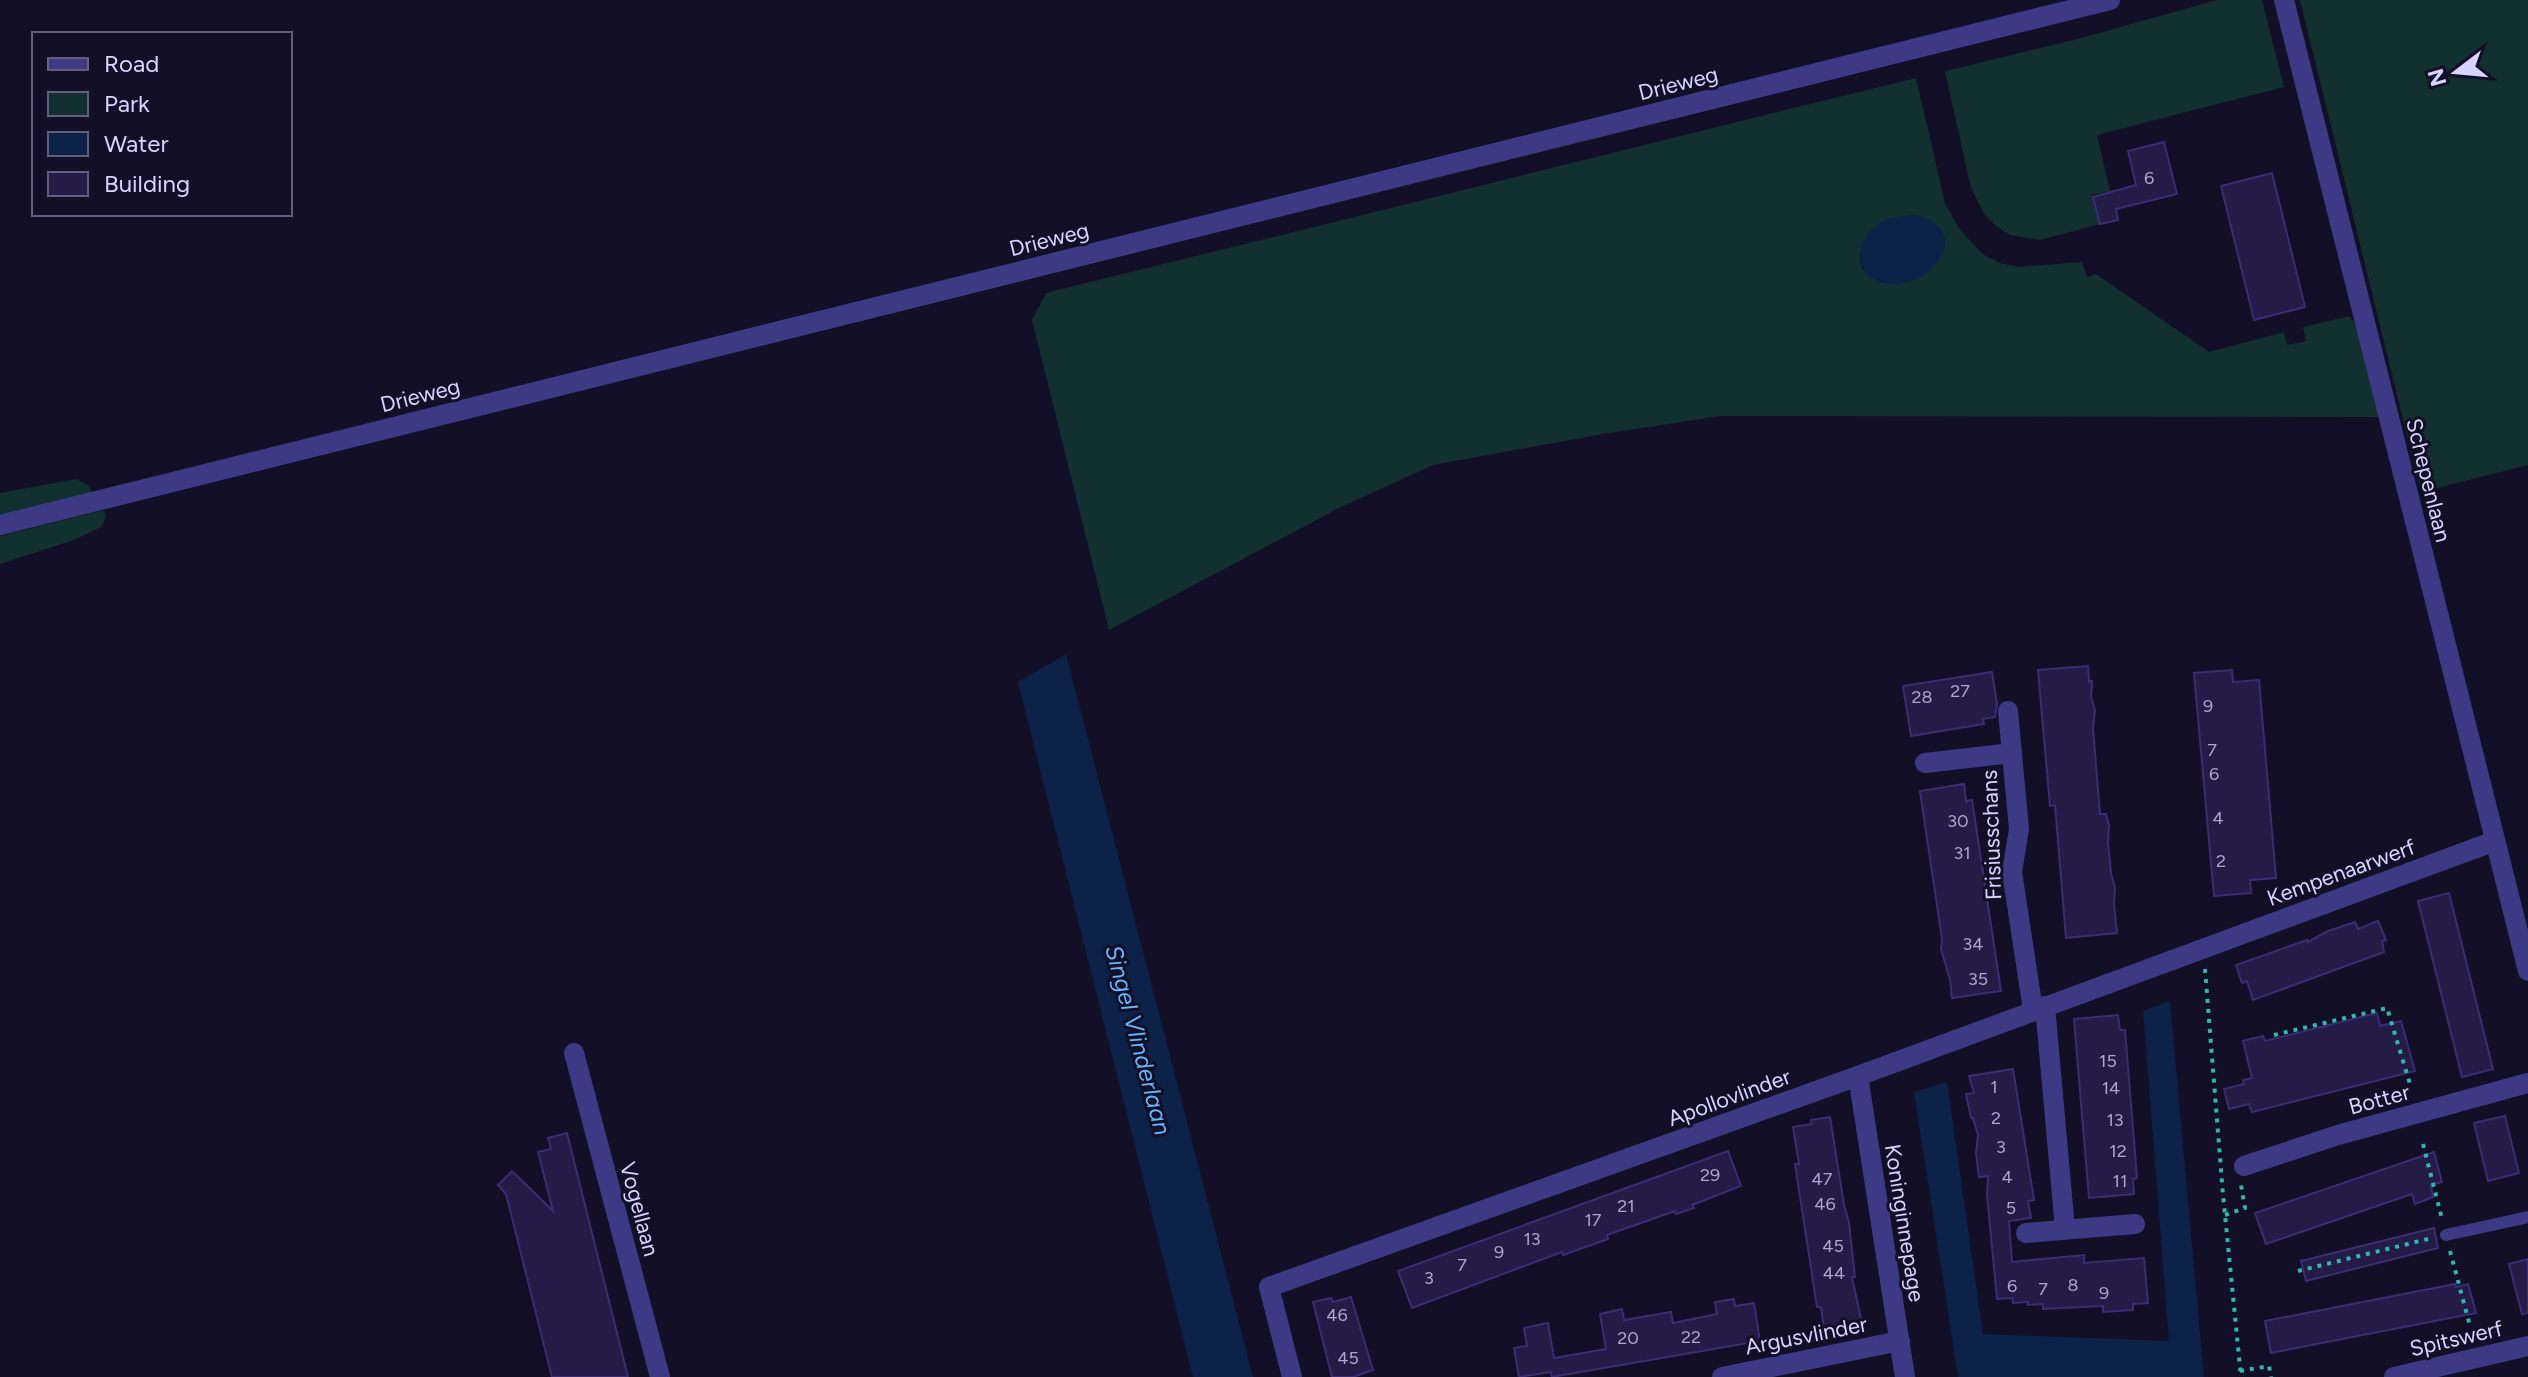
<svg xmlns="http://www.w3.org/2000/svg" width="2528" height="1377" font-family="Figtree,sans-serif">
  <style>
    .green { fill: #12302f; fill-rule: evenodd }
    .water { fill: #0c2248 }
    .building { fill: #241b47; stroke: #3b2d73; stroke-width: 2 }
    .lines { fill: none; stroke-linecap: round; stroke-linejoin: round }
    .path { stroke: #2fb8b0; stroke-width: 4; stroke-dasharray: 4 6; stroke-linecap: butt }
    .service { stroke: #3d3a85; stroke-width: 12 }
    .minor { stroke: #3d3a85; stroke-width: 20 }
    .labels { text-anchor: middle; stroke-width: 6; stroke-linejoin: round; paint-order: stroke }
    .number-label { font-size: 18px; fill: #aca6d1 }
    .street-label { font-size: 22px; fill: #d9d4ff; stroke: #130f26 }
    .water-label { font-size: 24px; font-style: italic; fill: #62b6ff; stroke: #130f26 }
  </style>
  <rect width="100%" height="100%" fill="#130f26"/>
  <g class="green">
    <path d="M2217,0H2262L2284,87L2097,135L2110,191L2092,195L2100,224L2040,240L2010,235L1996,226L1985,215L1971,188L1945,71L2074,40Z"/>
    <path d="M2300,0H2528V465L2421,492Z"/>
    <path d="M1916,78L1945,203L1958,227L1970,241L1984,255L2000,263L2018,267L2082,262L2087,277L2096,274L2209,352L2284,332L2287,345L2306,341L2303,327L2349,316L2359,327L2381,417L1720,416L1603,434L1433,465L1341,507L1109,630L1032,320L1046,293ZM1915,215L1916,278L1897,283L1863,270C1850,237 1887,217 1915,215Z"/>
    <path d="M76,479L88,485L95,496L0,521V493Z"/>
    <path d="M104,510L106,517L101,527L74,540L0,564V536Z"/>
  </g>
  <g class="water">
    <path d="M1915,215C1979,230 1928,296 1880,282C1855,275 1856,242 1874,227C1884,218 1902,216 1915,215Z"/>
    <path d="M1066,654L1253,1377H1193L1018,682Z"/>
    <path d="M2170,1001L2204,1377H1958L1914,1092L1947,1082L1983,1334L2169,1341L2143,1011Z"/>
  </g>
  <g class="building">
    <path d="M2164,142L2177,194L2116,209L2118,220L2100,224L2093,197L2136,185L2128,151Z"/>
    <path d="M2272,173L2305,307L2254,320L2221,186Z"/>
    <path d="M2088,666L2089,682L2092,681L2091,697L2095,710L2093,729L2100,814H2106L2109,825L2108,844L2111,873L2115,888L2114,904L2117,933L2066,938L2055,805L2050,806L2038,670Z"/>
    <path d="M2232,670L2233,682L2259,680L2276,878L2250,880L2251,893L2214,896L2194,673Z"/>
    <path d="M1992,672L1997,704L1995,717L1983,719L1984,724L1911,736L1903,686Z"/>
    <path d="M1964,784L1966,801L1972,800L2001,991L1952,998L1950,980L1941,949L1942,939L1920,791Z"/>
    <path d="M2449,893L2493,1069L2462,1077L2418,901Z"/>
    <path d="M2378,921L2386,940L2382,941L2384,952L2253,1000L2247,981L2242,983L2236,965L2307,940L2308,942L2328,931L2355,922L2358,929Z"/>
    <path d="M2377,1013L2380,1026L2401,1021L2415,1071L2252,1112L2249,1104L2229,1109L2224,1089L2244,1084L2243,1080L2252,1078L2243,1041L2263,1036L2265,1041Z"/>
    <path d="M2118,1015L2120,1030H2125L2137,1178L2133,1179L2134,1194L2089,1198L2074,1019Z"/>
    <path d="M2013,1069L2034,1200L2028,1201L2031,1218L2009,1221L2012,1262L2084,1255V1263L2144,1258L2148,1303L2133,1304V1310L2103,1312V1306L2043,1309V1304L2028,1305V1302L2013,1303V1298L1997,1299L1987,1195L1988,1176L1979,1177L1976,1153L1978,1135L1973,1118H1971L1966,1094L1974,1093L1969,1076Z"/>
    <path d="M2505,1116L2519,1173L2488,1181L2474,1123Z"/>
    <path d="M1830,1117L1844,1205L1849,1223L1855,1277H1852L1863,1328L1844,1331L1843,1326L1824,1329L1821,1307H1817L1795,1164H1799L1793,1127L1812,1124L1811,1120Z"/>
    <path d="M567,1133L628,1377H552L506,1194L498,1185L512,1171L553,1211L538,1152L551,1149L548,1138Z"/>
    <path d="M1728,1151L1741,1186L1692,1205L1694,1208L1676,1214L1675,1211L1607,1235L1608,1239L1563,1255L1562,1252L1412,1308L1398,1271Z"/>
    <path d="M2434,1152L2442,1182L2431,1185L2433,1197L2415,1204L2412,1194L2266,1244L2255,1213Z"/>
    <path d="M2434,1228L2438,1248L2306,1281L2301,1261Z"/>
    <path d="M2528,1259V1313L2522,1314L2509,1264Z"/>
    <path d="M2455,1284L2456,1287L2468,1284L2476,1313L2271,1353L2265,1321Z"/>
    <path d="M1351,1297L1373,1370L1353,1377H1332L1313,1302L1331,1298L1333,1302Z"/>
    <path d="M1734,1299L1735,1306L1754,1303L1760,1341L1552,1377L1551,1372L1519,1377L1514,1348L1527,1346L1524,1328L1548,1323L1554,1358L1606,1349L1600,1314L1622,1309L1624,1320L1671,1312L1673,1323L1717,1314L1715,1302Z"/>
  </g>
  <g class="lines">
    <g class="path">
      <path d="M2205,969L2223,1195L2241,1377"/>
      <path d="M2274,1035L2387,1008L2410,1084"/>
      <path d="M2423,1144L2442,1219"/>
      <path d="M2225,1215L2245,1208L2241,1185"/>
      <path d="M2450,1251L2470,1326"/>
      <path d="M2298,1271L2432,1238"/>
      <path d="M2240,1371L2269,1366L2271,1377"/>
    </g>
    <path class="service" d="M2446,1235L2528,1217"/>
    <g class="minor">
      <path d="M2284,0L2528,971"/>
      <path d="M0,525L2110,0"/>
      <path d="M2008,711L2019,829L2012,872L2033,1010"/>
      <path d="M1925,763L2012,753"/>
      <path d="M2045,1006L2065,1229"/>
      <path d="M574,1053L660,1377"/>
      <path d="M1858,1076L1905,1377"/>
      <path d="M2244,1166L2338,1135L2528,1083"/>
      <path d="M2026,1233L2135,1224"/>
      <path d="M1292,1377L1269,1287L1858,1076L2495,841"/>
      <path d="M1722,1377L1900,1341"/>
      <path d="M2394,1377L2528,1346"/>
    </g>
  </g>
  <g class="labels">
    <g class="number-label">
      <text x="2149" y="184">6</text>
      <text x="1960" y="697">27</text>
      <text x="1922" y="703">28</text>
      <text x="2208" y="712">9</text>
      <text x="2212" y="756">7</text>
      <text x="2214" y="780">6</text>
      <text x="2218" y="824">4</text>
      <text x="1958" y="827">30</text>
      <text x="1962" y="859">31</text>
      <text x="2221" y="867">2</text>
      <text x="1973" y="950">34</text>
      <text x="1978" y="985">35</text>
      <text x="2108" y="1067">15</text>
      <text x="1994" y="1093">1</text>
      <text x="2111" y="1094">14</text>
      <text x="1996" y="1124">2</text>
      <text x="2115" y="1126">13</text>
      <text x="2001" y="1153">3</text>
      <text x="2118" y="1157">12</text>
      <text x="1710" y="1181">29</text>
      <text x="2007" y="1183">4</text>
      <text x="1822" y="1185">47</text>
      <text x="2120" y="1187">11</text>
      <text x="1825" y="1210">46</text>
      <text x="1626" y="1212">21</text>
      <text x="2011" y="1214">5</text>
      <text x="1593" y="1226">17</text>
      <text x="1532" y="1245">13</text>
      <text x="1833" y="1252">45</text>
      <text x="1499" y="1258">9</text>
      <text x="1462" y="1271">7</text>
      <text x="1834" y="1279">44</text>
      <text x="1429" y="1284">3</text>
      <text x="2073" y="1291">8</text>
      <text x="2012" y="1292">6</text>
      <text x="2043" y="1295">7</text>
      <text x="2104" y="1299">9</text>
      <text x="1337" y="1321">46</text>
      <text x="1691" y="1343">22</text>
      <text x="1628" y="1344">20</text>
      <text x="1348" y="1364">45</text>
    </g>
    <g class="street-label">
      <text transform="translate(1678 83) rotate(-14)" y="8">Drieweg</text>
      <text transform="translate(1049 239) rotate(-14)" y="8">Drieweg</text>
      <text transform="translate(420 395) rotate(-14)" y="8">Drieweg</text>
      <text transform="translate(2429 480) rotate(76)" y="8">Schepenlaan</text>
      <text transform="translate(1991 835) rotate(-92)" y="8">Frisiusschans</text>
      <text transform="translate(2341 872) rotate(-20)" y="8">Kempenaarwerf</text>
      <text transform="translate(1729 1097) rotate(-20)" y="8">Apollovlinder</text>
      <text transform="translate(2379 1099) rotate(-15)" y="8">Botter</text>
      <text transform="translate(640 1209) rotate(75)" y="8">Vogellaan</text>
      <text transform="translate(1905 1223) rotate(81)" y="8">Koninginnepage</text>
      <text transform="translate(1806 1335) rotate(-11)" y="8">Argusvlinder</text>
      <text transform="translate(2456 1338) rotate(-13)" y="8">Spitswerf</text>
    </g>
    <g class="water-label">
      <text transform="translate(1138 1040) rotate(75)" y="8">Singel Vlinderlaan</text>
    </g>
  </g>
  <rect x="32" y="32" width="260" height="184" fill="#130f26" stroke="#625e7d" stroke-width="2"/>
  <rect x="48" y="58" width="40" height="12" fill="#3d3a85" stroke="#625e7d" stroke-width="2"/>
  <text x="104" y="72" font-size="24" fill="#d9d4ff">Road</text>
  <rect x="48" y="92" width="40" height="24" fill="#12302f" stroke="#625e7d" stroke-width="2"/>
  <text x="104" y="112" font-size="24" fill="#d9d4ff">Park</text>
  <rect x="48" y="132" width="40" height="24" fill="#0c2248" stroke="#625e7d" stroke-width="2"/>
  <text x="104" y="152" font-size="24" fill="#d9d4ff">Water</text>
  <rect x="48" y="172" width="40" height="24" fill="#241b47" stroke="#625e7d" stroke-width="2"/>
  <text x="104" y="192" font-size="24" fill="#d9d4ff">Building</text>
  <g transform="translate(2456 72) rotate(254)" stroke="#130f26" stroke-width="6" paint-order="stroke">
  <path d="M0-6L14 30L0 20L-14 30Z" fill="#d9d4ff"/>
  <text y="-12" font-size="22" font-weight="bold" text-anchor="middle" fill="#d9d4ff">N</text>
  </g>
</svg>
